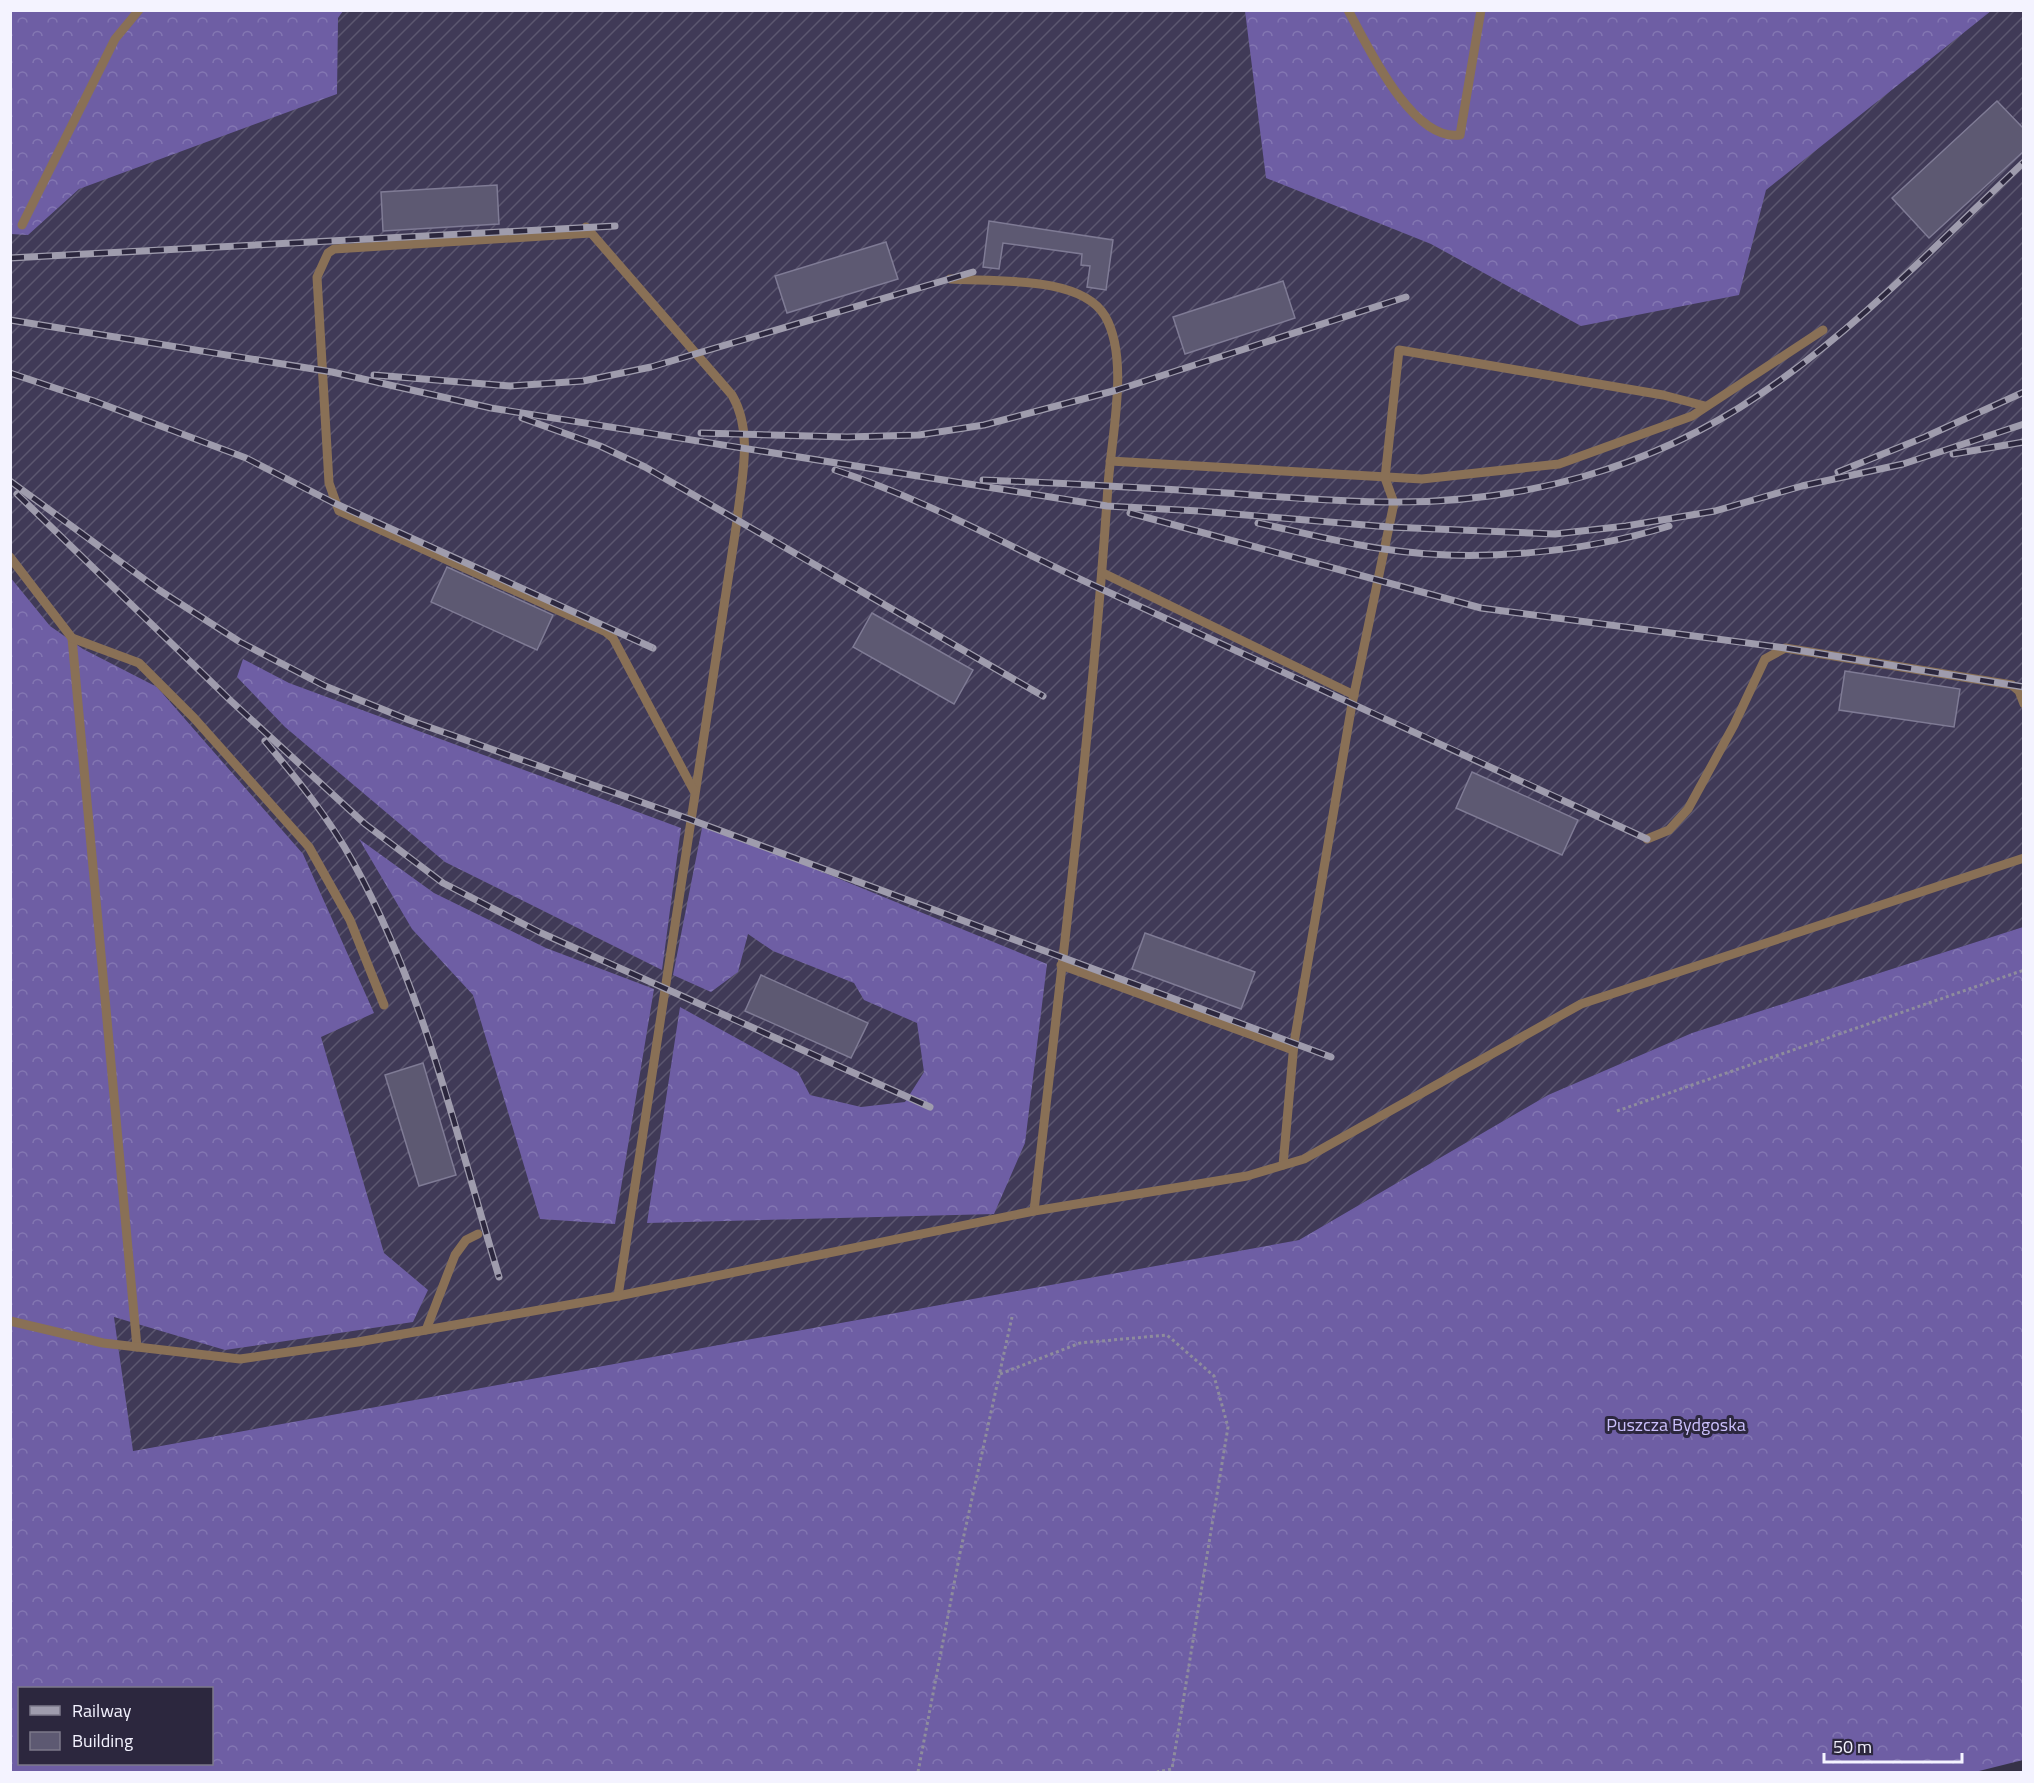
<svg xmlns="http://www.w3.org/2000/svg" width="2034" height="1783" font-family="'Titillium Web',sans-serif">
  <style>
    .industrial { fill: url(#industrial-furrows) }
    .forest { fill: url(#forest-crowns); fill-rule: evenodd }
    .building { fill: #5d5972; stroke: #7f7b95; stroke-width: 1.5 }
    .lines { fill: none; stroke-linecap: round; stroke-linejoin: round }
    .path { stroke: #8e8c9d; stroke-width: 3; stroke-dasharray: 3 3; stroke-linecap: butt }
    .lane { stroke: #897056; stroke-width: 9 }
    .rail-casing { stroke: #9f9cad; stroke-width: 7 }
    .rail { stroke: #2c273e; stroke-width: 4.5; stroke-dasharray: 14; stroke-linecap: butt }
    .labels { text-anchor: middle; stroke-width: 6; stroke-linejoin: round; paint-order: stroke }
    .park-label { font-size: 18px; fill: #cbc0fc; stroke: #2c273e }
  </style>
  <defs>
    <pattern id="industrial-furrows" width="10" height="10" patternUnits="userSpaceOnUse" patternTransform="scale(1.5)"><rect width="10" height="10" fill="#403a57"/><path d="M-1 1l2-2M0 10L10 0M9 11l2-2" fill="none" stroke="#5c5770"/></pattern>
    <pattern id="forest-crowns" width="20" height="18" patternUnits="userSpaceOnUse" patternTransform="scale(1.5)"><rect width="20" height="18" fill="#6e5ea4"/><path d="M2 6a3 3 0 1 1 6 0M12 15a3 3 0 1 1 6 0" fill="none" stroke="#8376b2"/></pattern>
  </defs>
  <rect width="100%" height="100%" fill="#363248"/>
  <path class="industrial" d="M128,11H2023V927L1692,1033L1548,1095L1299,1240L132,1451L114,1317L11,877L10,213Z"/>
  <g class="forest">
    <path d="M10,11H343L338,18L337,94L79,189L28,235L11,234Z"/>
    <path d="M1245,11H1991L1766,190L1739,295L1581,326L1431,244L1266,178Z"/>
    <path d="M10,577L50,626L83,649L157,687L303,854L374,1013L321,1037L384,1253L428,1290L413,1322L225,1350L114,1317L133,1451L1299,1240L1548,1095L1692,1033L2023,927V1760L1975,1772H11ZM20,1688H212V1764H20Z"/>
    <path d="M243,659L289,683L681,828L662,970L445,862L285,727L237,677Z"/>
    <path d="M703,823L1047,964L1025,1143L994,1214L647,1223L680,1007L798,1072L810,1095L861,1107L905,1102L924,1072L917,1023L864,1000L854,983L773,951L748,934L738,972L711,992L673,975Z"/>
    <path d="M359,839L434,893L546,948L654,989L615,1224L540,1219L473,995L412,929Z"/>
  </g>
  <g class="building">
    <path d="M1997,101L2024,129V151L1929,238L1892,198Z"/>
    <path d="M497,185L499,224L383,231L381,192Z"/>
    <path d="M989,221L1113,240L1106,290L1087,287L1090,266L1081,265L1082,254L1003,243L999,269L983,267Z"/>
    <path d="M886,242L898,279L787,313L775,276Z"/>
    <path d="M1283,281L1295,318L1185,354L1173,317Z"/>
    <path d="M447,567L553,615L537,650L431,602Z"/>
    <path d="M872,613L973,670L954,704L853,647Z"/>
    <path d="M1845,671L1960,689L1954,727L1839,710Z"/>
    <path d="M1472,772L1578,820L1562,855L1456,808Z"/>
    <path d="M1145,933L1255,972L1241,1009L1132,969Z"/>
    <path d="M761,975L868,1023L851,1058L745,1011Z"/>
    <path d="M423,1063L456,1175L419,1186L385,1075Z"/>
  </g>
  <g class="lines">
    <g class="path">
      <path d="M1617,1111L2024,970"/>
      <path d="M1000,1374L1080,1343L1167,1335L1214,1376L1228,1427L1172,1769L1157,1772"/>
      <path d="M918,1772L960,1553L1012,1317"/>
    </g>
    <g class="lane">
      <path d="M1348,10C1367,45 1412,142 1460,135L1481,10"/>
      <path d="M22,225L115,39L139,10"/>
      <path d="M586,227L732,395C754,432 741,481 737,521L618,1296"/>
      <path d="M591,233L334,249L328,253L317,277L329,483L339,511L606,632L613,638L694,791"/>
      <path d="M950,279C994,282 1081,275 1105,316C1130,359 1111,438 1108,486C1092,728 1061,970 1034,1211"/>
      <path d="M1110,461L1422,479L1559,464L1692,416L1823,330"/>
      <path d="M10,557L72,638L137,1347"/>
      <path d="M1103,573L1354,695"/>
      <path d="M72,638L139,663L194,718L309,847L350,920L384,1005"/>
      <path d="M1647,839L1669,830L1688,809L1734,725L1765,659L1785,648L2012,685L2019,691L2024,704"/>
      <path d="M1061,965L1293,1050"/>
      <path d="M1283,1165L1294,1043L1352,704L1394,503L1385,478L1399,350L1663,395L1705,406"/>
      <path d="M10,1321L103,1343L240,1359L358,1342L618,1296L1034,1211L1247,1176L1304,1159L1581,1004L2024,858"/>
      <path d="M426,1330L455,1255L466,1240L478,1234"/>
    </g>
    <g class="rail-casing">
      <g id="rail">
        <path d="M10,258L615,226"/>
        <path d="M10,320L332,372L491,408L1107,506L1199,511L1389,527L1555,534L1626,526L1715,511L1802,486L1903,464L2024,424"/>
        <path d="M10,373L94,401L246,458L332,502L653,648"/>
        <path d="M374,375L510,386L583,381L651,367L973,272"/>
        <path d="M522,418L600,446L645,467L1043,696"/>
        <path d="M701,433L847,437L919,435L984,425L1117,390L1406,297"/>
        <path d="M1953,454L2024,442"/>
        <path d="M835,470C930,501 1017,551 1108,592C1287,674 1467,756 1647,839"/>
        <path d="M1838,472L1925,437L2024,392"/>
        <path d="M983,480C1064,483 1145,488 1226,493C1281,497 1337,502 1393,502C1523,503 1651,468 1759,395C1856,330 1939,242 2024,162"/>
        <path d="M10,481L159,590L240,642L325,686L409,720L689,819L1331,1057"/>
        <path d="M17,494L231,701L365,824L443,883L539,932L930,1107"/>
        <path d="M1130,513L1481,608L1785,648L2024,687"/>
        <path d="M1258,523C1300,532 1341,543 1384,549C1472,563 1584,553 1669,526"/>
        <path d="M265,741C297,779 329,818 353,862C424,990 457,1137 499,1277"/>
      </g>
    </g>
    <use href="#rail" class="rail"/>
  </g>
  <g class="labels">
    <g class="park-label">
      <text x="1676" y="1431">Puszcza Bydgoska</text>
    </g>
  </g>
  <rect width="2034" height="1783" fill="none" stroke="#f4f3ff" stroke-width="24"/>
  <rect x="18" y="1687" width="195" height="78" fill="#2c273e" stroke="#7c798b" stroke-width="1.5"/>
  <rect x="30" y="1706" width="30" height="9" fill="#9f9cad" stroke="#7c798b" stroke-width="1.5"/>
  <text x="72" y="1717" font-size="18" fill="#f4f3ff">Railway</text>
  <rect x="30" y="1732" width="30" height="18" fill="#5d5972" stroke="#7c798b" stroke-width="1.5"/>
  <text x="72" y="1747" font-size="18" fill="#f4f3ff">Building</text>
  <path d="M1824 1753v9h138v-9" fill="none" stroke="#f4f3ff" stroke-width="3"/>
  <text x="1833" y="1753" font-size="18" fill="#f4f3ff" stroke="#2c273e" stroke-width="4.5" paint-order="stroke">50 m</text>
</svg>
